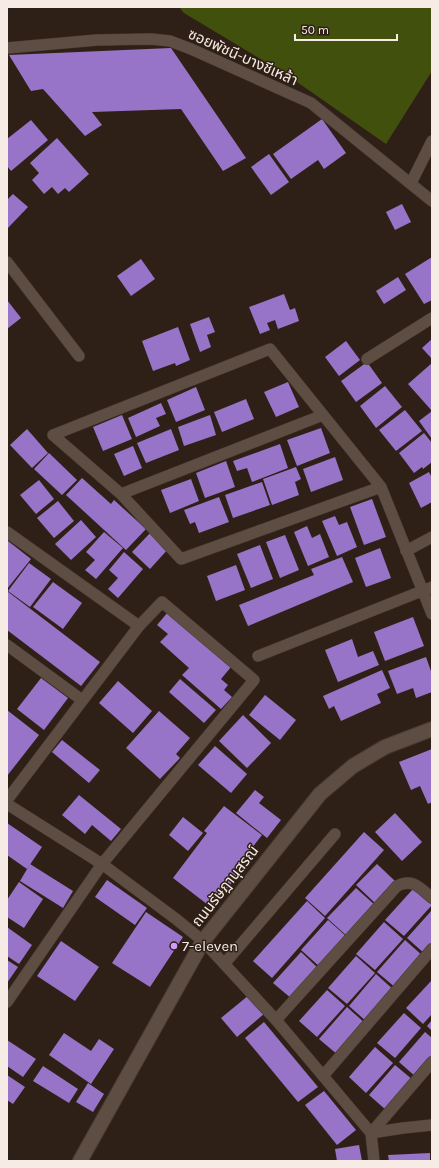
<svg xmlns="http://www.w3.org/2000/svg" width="439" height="1168" font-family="Karla,'Noto Sans Thai',sans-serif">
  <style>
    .green { fill: #41500d }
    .building { fill: #9774c8 }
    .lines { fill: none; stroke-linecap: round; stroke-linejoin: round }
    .minor-casing { stroke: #473c35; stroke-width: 12 }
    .tertiary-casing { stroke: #473c35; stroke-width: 16 }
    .minor { stroke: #5e4d42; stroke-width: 11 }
    .tertiary { stroke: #5e4d42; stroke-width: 14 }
    .poi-dot { fill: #d09dfe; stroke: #2f2017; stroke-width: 1.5 }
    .labels { text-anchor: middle; stroke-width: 3; stroke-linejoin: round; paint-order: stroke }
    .street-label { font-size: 15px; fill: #f6ece5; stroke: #2f2017 }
    .poi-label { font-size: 15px; fill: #f6ece5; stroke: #2f2017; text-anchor: start }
  </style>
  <rect width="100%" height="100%" fill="#2f2017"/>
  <path class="green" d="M179,7H432V71L386,144L284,73L184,13Z"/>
  <g class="building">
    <path d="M171,48L246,158L223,171L181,109L92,112L102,125L85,136L43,89L31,91L9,55Z"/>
    <path d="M322,119L346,153L324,169L318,160L291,179L273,154Z"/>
    <path d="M31,120L48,140L11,171L7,166V139Z"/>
    <path d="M57,138L89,174L69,192L65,188L58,194L52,187L44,194L32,180L39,173L30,163Z"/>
    <path d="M269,154L289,182L271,195L251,167Z"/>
    <path d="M13,194L28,207L7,229V200Z"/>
    <path d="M402,204L411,222L395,230L386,212Z"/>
    <path d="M432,257V300L424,304L405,274Z"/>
    <path d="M141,259L155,279L131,296L117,276Z"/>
    <path d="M398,277L406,290L384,304L376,291Z"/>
    <path d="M284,294L290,310L295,308L299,321L278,329L275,320L267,323L270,330L260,334L249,307Z"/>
    <path d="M7,300L21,318L7,329Z"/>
    <path d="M209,317L215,332L207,335L211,347L200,352L190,324Z"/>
    <path d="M178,327L190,360L176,366L175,363L153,371L142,341Z"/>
    <path d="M432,339V359L422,348Z"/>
    <path d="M346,341L360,360L339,376L325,357Z"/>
    <path d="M367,362L382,383L356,402L341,381Z"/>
    <path d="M432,363V411L408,384Z"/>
    <path d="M288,382L299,407L276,417L264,392Z"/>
    <path d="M385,386L402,407L376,428L360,406Z"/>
    <path d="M196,387L205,410L176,422L167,400Z"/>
    <path d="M246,399L254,419L222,432L214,412Z"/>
    <path d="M161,403L166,414L156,418L160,426L136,437L128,418Z"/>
    <path d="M405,410L422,431L396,451L379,430Z"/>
    <path d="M432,411V439L419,421Z"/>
    <path d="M122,415L132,439L103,451L93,427Z"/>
    <path d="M210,415L216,435L184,446L178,427Z"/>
    <path d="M321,428L330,453L297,466L287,440Z"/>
    <path d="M27,429L48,453L32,468L10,445Z"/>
    <path d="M171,429L179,450L146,463L137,443Z"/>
    <path d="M424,433L432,443V462L423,469L422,467L414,473L399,453Z"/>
    <path d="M280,444L288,468L252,482L247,468L237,471L233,461Z"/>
    <path d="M133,446L142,468L124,476L114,454Z"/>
    <path d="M49,453L77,480L62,495L34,469Z"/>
    <path d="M335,457L343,480L311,492L303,469Z"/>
    <path d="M226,461L235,487L205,498L196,473Z"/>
    <path d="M296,467L301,479L295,482L299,495L272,505L263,479Z"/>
    <path d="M429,472L432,478V502L421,508L409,483Z"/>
    <path d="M82,478L111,504L114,500L146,529L126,550L66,495Z"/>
    <path d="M191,479L199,501L170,513L161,490Z"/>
    <path d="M39,480L54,499L36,514L20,495Z"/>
    <path d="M262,482L270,505L233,518L225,495Z"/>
    <path d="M219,497L229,522L199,533L195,522L190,524L184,510Z"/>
    <path d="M372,499L386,537L364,545L350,507Z"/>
    <path d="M58,501L74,521L54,538L37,518Z"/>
    <path d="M335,516L339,525L347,522L357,547L337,556L322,521Z"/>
    <path d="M81,520L96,537L71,560L55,544Z"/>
    <path d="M307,526L312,538L320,534L329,557L308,566L294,532Z"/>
    <path d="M152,531L169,548L150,569L132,552Z"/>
    <path d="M104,532L123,548L96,579L85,570L95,560L86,552Z"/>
    <path d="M285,535L299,570L280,578L266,542Z"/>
    <path d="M8,541L31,559L7,589V542Z"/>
    <path d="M260,545L273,579L251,588L237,554Z"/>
    <path d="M380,548L391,578L366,587L355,558Z"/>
    <path d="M124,552L143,569L118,598L108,589L118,578L109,570Z"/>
    <path d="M342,557L353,582L248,626L239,605L314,575L311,569Z"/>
    <path d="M29,563L51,579L30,607L8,591Z"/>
    <path d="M236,565L245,590L216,601L207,576Z"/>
    <path d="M53,582L82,603L63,629L33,607Z"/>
    <path d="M7,591L100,662L81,686L7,630Z"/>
    <path d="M168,612L231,667L221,679L228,685L224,690L232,697L221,709L182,675L189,668L160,642L168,634L157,625Z"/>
    <path d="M413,617L424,646L385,661L374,632Z"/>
    <path d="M352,639L358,657L373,651L379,665L338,682L325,650Z"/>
    <path d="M426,657L432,674V692L416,698L413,688L397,694L388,671Z"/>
    <path d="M382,670L390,688L377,694L381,703L341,721L334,706L329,709L323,696Z"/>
    <path d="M41,678L68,698L44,730L17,709Z"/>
    <path d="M180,679L216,710L204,723L169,692Z"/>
    <path d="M118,681L152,711L133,733L99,703Z"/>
    <path d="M265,695L296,720L280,740L249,715Z"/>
    <path d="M7,710L39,735L7,776Z"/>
    <path d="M159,711L190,738L176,754L180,758L160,779L126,748Z"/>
    <path d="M243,715L271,743L247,768L219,741Z"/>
    <path d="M62,740L100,770L89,783L52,752Z"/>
    <path d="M215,746L247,774L231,793L198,765Z"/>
    <path d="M432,749V802L428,804L420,786L411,790L399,762Z"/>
    <path d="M255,790L264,797L259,803L281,820L267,838L236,813Z"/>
    <path d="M79,795L121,829L111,841L92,825L85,834L62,815Z"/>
    <path d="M224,806L262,835L233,872L237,876L212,908L173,878L207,833L204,831Z"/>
    <path d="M395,813L422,842L402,861L375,832Z"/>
    <path d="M183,817L203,833L188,851L169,835Z"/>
    <path d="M7,823L42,847L27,869L7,855Z"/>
    <path d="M364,832L384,850L325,916L305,898Z"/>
    <path d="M30,864L73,891L63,908L20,881Z"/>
    <path d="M377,864L395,881L375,903L356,885Z"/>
    <path d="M107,880L147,908L135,925L95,897Z"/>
    <path d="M19,882L43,899L24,928L7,917V900Z"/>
    <path d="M356,888L376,906L348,937L327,918Z"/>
    <path d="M413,889L432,905L404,936L385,920Z"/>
    <path d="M307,901L325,918L272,978L253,961Z"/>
    <path d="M432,910V947L425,954L407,938Z"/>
    <path d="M146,912L183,937L150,987L112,963Z"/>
    <path d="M328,920L347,937L320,967L301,950Z"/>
    <path d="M384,922L403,939L375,970L356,954Z"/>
    <path d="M7,927L32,945L19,964L7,956Z"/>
    <path d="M405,940L424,957L396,988L377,972Z"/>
    <path d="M61,941L99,967L75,1001L37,976Z"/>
    <path d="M301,952L319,969L292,999L273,983Z"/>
    <path d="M356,956L375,973L347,1004L328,988Z"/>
    <path d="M7,960L18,967L7,983Z"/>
    <path d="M376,974L395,991L367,1022L349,1006Z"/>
    <path d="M432,980V1014L423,1024L406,1008Z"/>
    <path d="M327,990L345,1006L317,1037L299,1021Z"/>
    <path d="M249,995L265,1013L237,1037L221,1018Z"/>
    <path d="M347,1007L366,1024L338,1055L319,1039Z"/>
    <path d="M404,1013L421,1028L395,1058L377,1043Z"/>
    <path d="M432,1020V1031L427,1026Z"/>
    <path d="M264,1022L318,1087L298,1102L245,1038Z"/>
    <path d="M425,1032L432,1038V1059L416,1077L399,1062Z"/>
    <path d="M64,1033L91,1051L99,1039L114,1049L91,1084L49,1055Z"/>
    <path d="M7,1040L36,1059L23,1077L7,1066Z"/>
    <path d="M375,1047L393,1063L366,1093L349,1077Z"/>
    <path d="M395,1065L413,1080L386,1110L369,1095Z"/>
    <path d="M43,1066L78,1089L69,1103L33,1081Z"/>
    <path d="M7,1075L25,1087L13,1104L7,1100Z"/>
    <path d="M88,1083L104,1094L93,1112L76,1102Z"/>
    <path d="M324,1091L356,1130L337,1145L305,1105Z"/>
    <path d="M359,1145L362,1161H337L335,1149Z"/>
    <path d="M430,1153V1161H389L388,1155Z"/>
  </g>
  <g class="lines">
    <g class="minor-casing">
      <g id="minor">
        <path d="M7,48L97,40L151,39L170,41L191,49L311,103L432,201"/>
        <path d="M411,183L432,141"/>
        <path d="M7,262L79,356"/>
        <path d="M367,359L432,318"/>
        <path d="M381,487L181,559L121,494L53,435L270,349L381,487L432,614"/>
        <path d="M121,494L323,415"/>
        <path d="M7,532L139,626"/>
        <path d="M406,551L432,537"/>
        <path d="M7,645L82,700"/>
        <path d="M258,656L432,587"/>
        <path d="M7,800L139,626L162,602L254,680L102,864L7,1002"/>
        <path d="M7,804L102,864L176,919L203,941L276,1020L371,1133L374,1161"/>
        <path d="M225,963L335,834"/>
        <path d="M276,1020L397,886C413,878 420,888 432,898"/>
        <path d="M323,1076L432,949"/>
        <path d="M371,1133L432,1062"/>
        <path d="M371,1133L403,1128L432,1125"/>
      </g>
    </g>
    <g class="tertiary-casing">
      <path id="tertiary" d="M80,1161L203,941L320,794L353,766L385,747L432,729"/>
    </g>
    <use href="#minor" class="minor"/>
    <use href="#tertiary" class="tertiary"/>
  </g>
  <circle class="poi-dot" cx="174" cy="946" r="4"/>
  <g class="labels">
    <g class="street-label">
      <text transform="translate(243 57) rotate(24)" y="5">ซอยพัชนี-บางชีเหล้า</text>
      <text transform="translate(225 886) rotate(-52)" y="5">ถนนรัษฎานุสรณ์</text>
    </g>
    <g class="poi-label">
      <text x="182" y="951">7-eleven</text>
    </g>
  </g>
  <rect width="439" height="1168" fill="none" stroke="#f6ece5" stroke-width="16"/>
  <path d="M295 34v6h102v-6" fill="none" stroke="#f6ece5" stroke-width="2"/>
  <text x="301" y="34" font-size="12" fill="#f6ece5" stroke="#2f2017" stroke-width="3" paint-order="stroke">50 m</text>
</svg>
